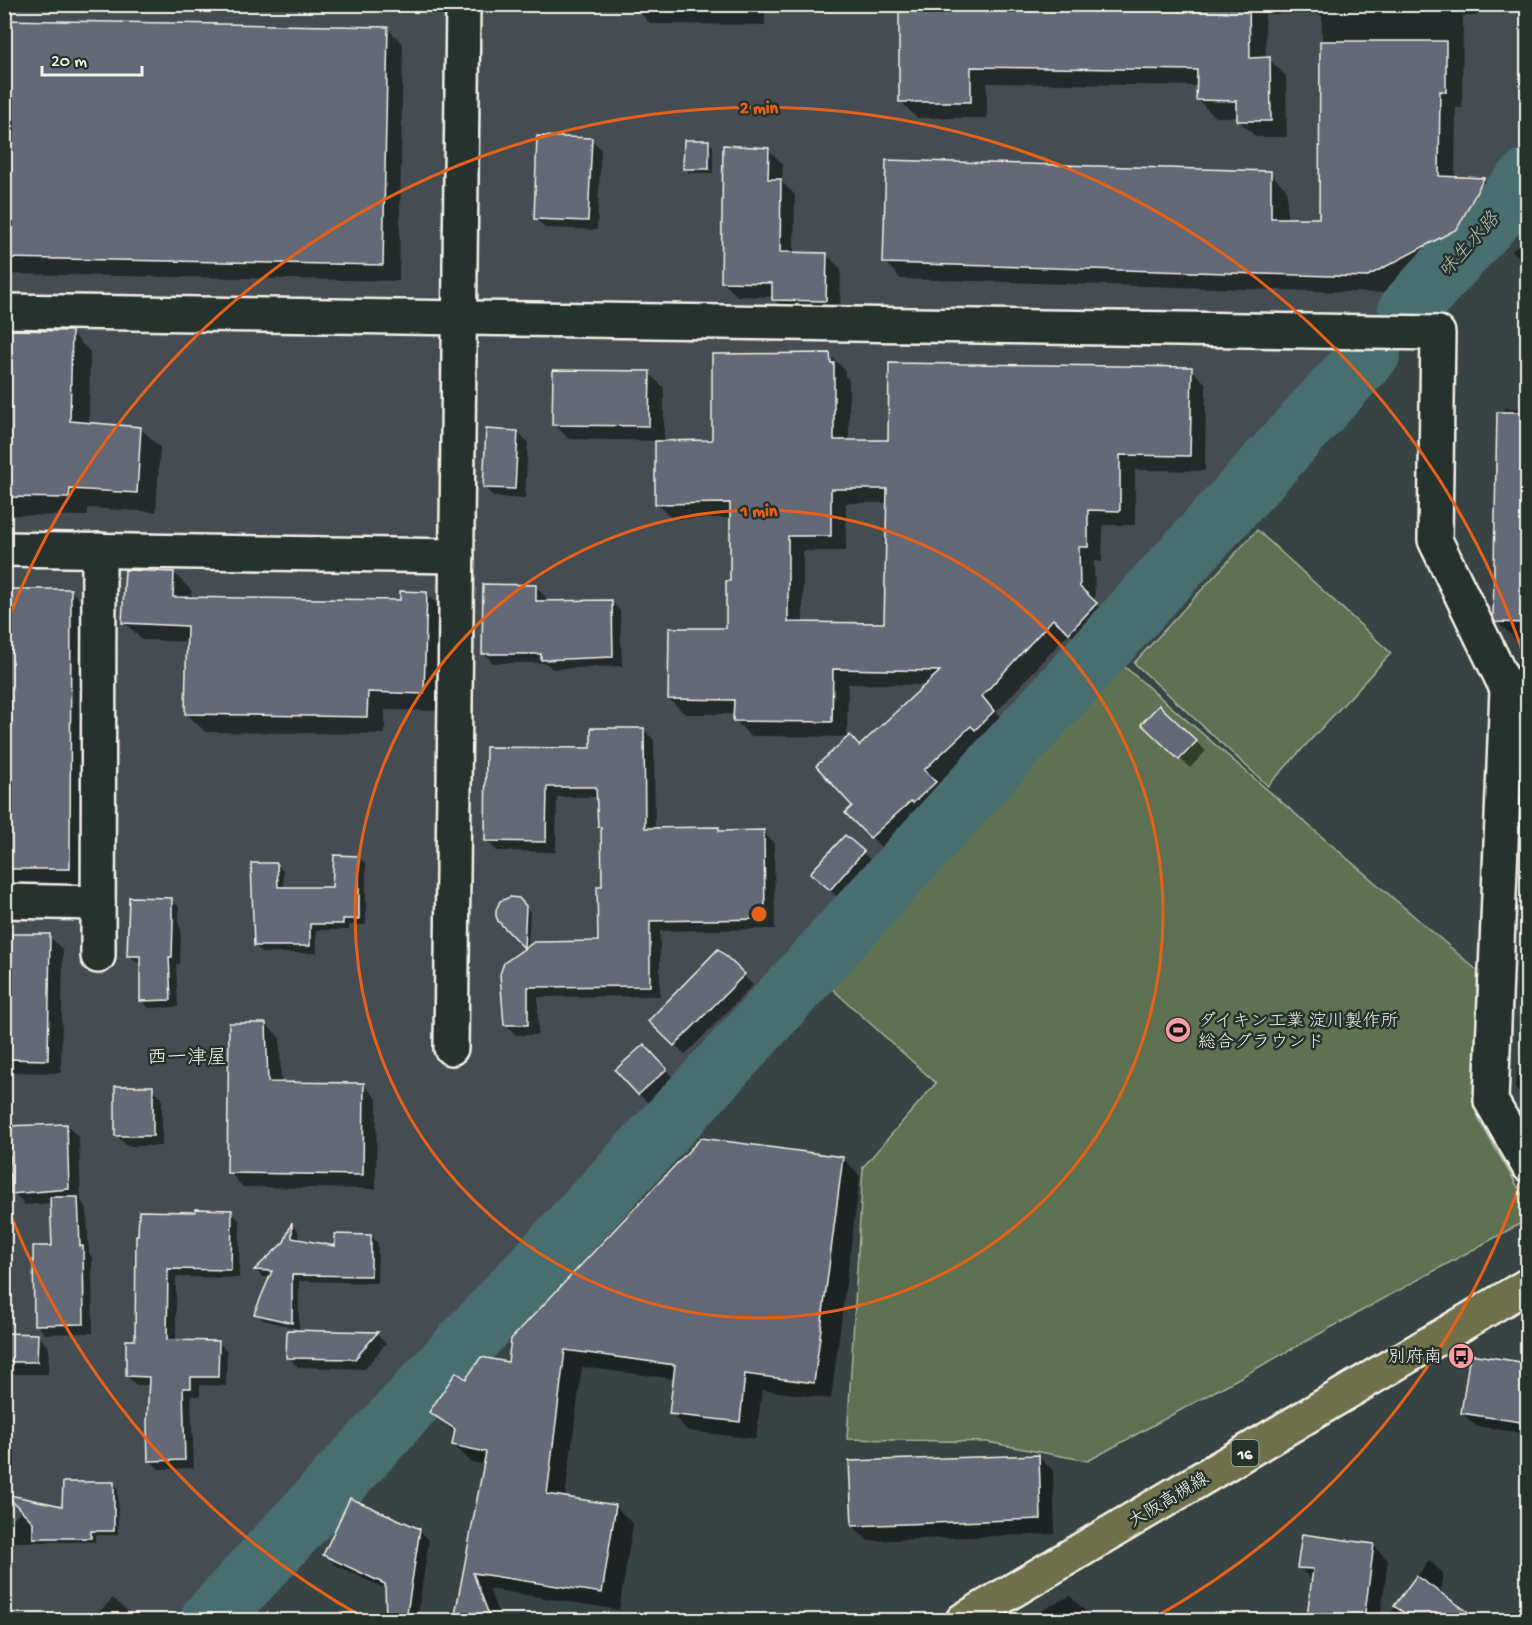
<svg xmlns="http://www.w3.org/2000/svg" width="1532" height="1625" font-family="'Gochi Hand','Klee One',sans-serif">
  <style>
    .built { fill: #454e52 }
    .green { fill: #5f7153; stroke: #aab19e; stroke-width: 1.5 }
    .shadow { fill: #0007; fill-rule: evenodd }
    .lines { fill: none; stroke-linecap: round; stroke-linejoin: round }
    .river { stroke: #4a6e70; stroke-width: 60 }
    .building { fill: #636976; stroke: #f4f1e8; stroke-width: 1.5; fill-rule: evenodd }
    .minor-casing { stroke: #f4f1e8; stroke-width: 38 }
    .major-casing { stroke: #f4f1e8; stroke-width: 38 }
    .minor { stroke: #26332d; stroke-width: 33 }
    .major { stroke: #6e714b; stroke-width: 33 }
    .ring { fill: none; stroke: #e96117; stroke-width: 3 }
    .labels { text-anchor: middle; stroke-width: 5; stroke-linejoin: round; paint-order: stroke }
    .shield { fill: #26332d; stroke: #b6b8b0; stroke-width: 1.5 }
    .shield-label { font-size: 16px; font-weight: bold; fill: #f4f1e8 }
    .poi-label { font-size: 18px; fill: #f4f1e8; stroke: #26332d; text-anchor: start }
    .street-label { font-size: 18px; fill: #f4f1e8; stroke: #26332d }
    .water-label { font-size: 20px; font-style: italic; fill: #b0bdb8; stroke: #26332d }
    .neighbourhood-label { font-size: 20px; fill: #f4f1e8; stroke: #26332d }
    .centre { fill: #e96117; stroke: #26332d; stroke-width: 3 }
    .ring-label { font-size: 18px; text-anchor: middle; font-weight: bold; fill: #e96117; stroke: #26332d; stroke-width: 5; stroke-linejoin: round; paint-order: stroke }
  </style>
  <rect width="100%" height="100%" fill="#384343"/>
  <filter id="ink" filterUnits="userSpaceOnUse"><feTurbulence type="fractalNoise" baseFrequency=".0167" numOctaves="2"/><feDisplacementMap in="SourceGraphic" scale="12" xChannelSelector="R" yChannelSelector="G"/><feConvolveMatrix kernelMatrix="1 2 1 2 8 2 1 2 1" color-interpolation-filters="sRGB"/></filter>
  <g filter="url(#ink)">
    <path class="built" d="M5,5H1527V151L177,1620H5Z"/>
    <g class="green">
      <path d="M1257,530L1391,653L1268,786L1134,663Z"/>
      <path d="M1118,661L1479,972V1120L1527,1203V1220L1088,1461L987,1442L847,1439L863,1167L936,1083L818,976L969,815Z"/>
    </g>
    <g class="shadow">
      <path d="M641,4H765V25L651,24L641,14Z"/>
      <path d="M901,4H1477V16H1463L1462,108H1456L1455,178L1483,179L1500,196L1473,245L1383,293L901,279L885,262L1270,173L1287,190V219L1320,220L1322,16L1317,14H1265L1266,59H1269L1286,76L1287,137H1256L1239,121V117H1215L1198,100V86L987,83V118H917L900,101Z"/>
      <path d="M1525,4H1528V40L1522,26V13Z"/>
      <path d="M4,21L387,28L403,44L399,281L4,274Z"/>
      <path d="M591,139L601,149L597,230L545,228L535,218Z"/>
      <path d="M708,142L713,146V173H689L685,168Z"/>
      <path d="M768,149L783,164L782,182L795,195L794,254H826L841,269L840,315L788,314L774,299V297L737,296L723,282Z"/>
      <path d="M1528,235V264L1512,251Z"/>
      <path d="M4,331L71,332L90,352L89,424L140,428L160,447L156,512L88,508V516L4,515Z"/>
      <path d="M830,355L845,370V376L849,380V442H890L1191,369L1206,384L1205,471L1135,470V525H1103L1102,562L1094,561L1095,603L1111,620L1085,647L1069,633L996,712L1008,727L991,744L987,740L938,786L950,798L929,817L927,815L886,852L847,813L854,806L860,747L927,685L848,684L847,737L750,736L735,720V714H685L669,699L728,630L731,582V518L672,519L657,504L656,441L569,439L554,424L649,373L664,388V442H714ZM846,503H888L885,625L803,624V551H846Z"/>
      <path d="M1504,408L1528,409V640H1516L1497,621Z"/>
      <path d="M518,432L528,442L525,499L494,497L484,487Z"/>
      <path d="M174,573L192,591L191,598L401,602L427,594L445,612L441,711L385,710V734L205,732L187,714L188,642L142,640L124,622Z"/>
      <path d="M536,587L545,596V603L611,601L620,611L622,666L552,669L546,663H493L483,653Z"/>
      <path d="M4,590H70L89,609V887H11L4,881Z"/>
      <path d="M1143,724L1196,742L1206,751L1190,768Z"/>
      <path d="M644,730L654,740L655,830L718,829L721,832H763L774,842L775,929L660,931V996L538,997V1035H516L505,1024L527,949L500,920L519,900L530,912L528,948L600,943L603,887L602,829L600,827L598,797H557L556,852L497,851L487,841L488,748L593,749Z"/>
      <path d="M845,837L873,862L840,899L822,883Z"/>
      <path d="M359,857L366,864V925H349V930H316L317,953H262L255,946L276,864L283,871L284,888H334Z"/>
      <path d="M171,899L179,907V926L181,928L180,964H176L178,1007L149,1008L141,1000V963H137L129,955Z"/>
      <path d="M4,935L49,936L63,950L61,1073L4,1072Z"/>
      <path d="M718,951L753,985L685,1055L650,1021Z"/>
      <path d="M1528,998V1101L1515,1088Z"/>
      <path d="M266,1024L280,1038L281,1083L363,1084L377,1099L376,1189L243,1187L229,1172Z"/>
      <path d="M654,1056L675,1080L649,1104L639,1094Z"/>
      <path d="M152,1088L162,1098V1146H127L117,1136Z"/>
      <path d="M67,1125L79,1138L81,1201L87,1208L89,1253L92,1257L93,1333L45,1334L36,1324L53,1248L52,1203L25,1205L13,1193L12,1167L4,1168V1127Z"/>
      <path d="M843,1158L860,1176L831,1399L762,1390L756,1439L688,1431L671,1413L675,1379L582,1367L565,1498L615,1506L633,1524L619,1610L489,1589L501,1620H456L485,1465L471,1462L454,1445L456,1434L431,1412L466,1381L509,1364Z"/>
      <path d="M231,1212L240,1221L239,1278L176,1277V1342H218L227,1351L226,1386L200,1385V1396H191L194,1468L159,1469L150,1460L151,1385H136L127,1376L137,1341L138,1237L196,1214Z"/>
      <path d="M292,1225L298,1231L299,1241L337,1248L371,1236L378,1243L377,1283L299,1281V1329L263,1320L256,1313L271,1277H262L256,1270L285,1243Z"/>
      <path d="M288,1332L377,1334L386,1343L365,1369L298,1367L288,1357Z"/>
      <path d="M4,1335H37L49,1347L48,1374H9L10,1398H4Z"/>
      <path d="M1471,1356L1528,1365V1434L1476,1426L1462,1413Z"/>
      <path d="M1038,1456L1053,1471L1055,1534L868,1541L853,1526Z"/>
      <path d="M113,1483L118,1488V1535H95V1542H4V1527L31,1501L64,1508Z"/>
      <path d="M419,1530L429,1540L417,1620H387L386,1589L335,1565L325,1555Z"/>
      <path d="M1373,1545L1388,1560L1380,1620H1313L1308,1616L1313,1581L1299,1567Z"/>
      <path d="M1429,1560L1443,1573L1440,1594L1477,1620H1386Z"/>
      <path d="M1070,1596L1085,1611L1090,1620H1023Z"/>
      <path d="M113,1598L133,1616L137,1620H102L96,1615Z"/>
    </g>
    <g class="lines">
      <g class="river">
        <path d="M1408,310L1528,179"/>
        <path d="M210,1620L751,1035L1371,352"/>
      </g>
    </g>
    <g class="building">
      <path d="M899,4H1249L1250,58L1270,57L1271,121H1237V101L1196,100L1197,70L971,67V102H899Z"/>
      <path d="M4,20L388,27L383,265L4,258Z"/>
      <path d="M1320,41H1446V92L1440,91L1439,176L1484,178L1457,229L1366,277L883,263L886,160L1271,171V218H1319Z"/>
      <path d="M537,136L592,138L588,221L534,219Z"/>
      <path d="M684,140H709V169H683Z"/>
      <path d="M723,145L769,148L768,179H781L780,252L827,253L826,301L772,300V283L721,282Z"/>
      <path d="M4,330L72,331L70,421L141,427L137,493L70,489L69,498L4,497Z"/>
      <path d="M830,353L831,363H834V440H888L889,363L1192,367L1190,456L1120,455V511L1088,510V547H1079L1080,587L1097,603L1069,633L1053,619L982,696L994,711L975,730L971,726L924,770L936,782L913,803L911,801L870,838L845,813L852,806L816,766L850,735L859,746L940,671L833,669L832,722L733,721L734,700L668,699L669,628H726V581H730V503L655,504V441L712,440V354ZM831,489H887L884,623L788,622V536H831Z"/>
      <path d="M553,370L650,371L649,426L552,425Z"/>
      <path d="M1497,412H1527V623L1495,622L1493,617Z"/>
      <path d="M486,429L518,431L515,489L483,488Z"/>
      <path d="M125,570L174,572L173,597L400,600V591L427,592L424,694L368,692L367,717L185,714L187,626L122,623Z"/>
      <path d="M483,584L536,585V601L612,600L613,657L541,660V654H482Z"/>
      <path d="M4,589H71L70,869H4Z"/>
      <path d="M1159,705L1197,741L1179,760L1141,724Z"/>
      <path d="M591,728H644L645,828L719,827V831L764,830L765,919L650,921V986L528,987V1025H504L500,974L504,963L534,942L598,941L597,886H602L601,827H598L596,787H547L546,842L485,841L486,747L591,748Z"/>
      <path d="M845,835L864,851L830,890L810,873Z"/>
      <path d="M334,855L359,856V919H343V924H310V946H254L251,863H277L278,887H332Z"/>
      <path d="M129,897L172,898V918L173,919L172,957H169L171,1000L140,1001V956H127Z"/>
      <path d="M510,897L519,898L526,906L524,948L498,921L496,916V910L500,901Z"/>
      <path d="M4,934H50L48,1060L4,1059Z"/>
      <path d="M718,949L745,974L674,1046L648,1021Z"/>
      <path d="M229,1023H266L268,1082L364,1083L363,1175L227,1173Z"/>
      <path d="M644,1044L667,1069L638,1095L615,1070Z"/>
      <rect x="115" y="1086" width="38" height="50"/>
      <path d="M67,1124L69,1189L11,1194L10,1156H4V1126Z"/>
      <path d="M701,1138L843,1157L814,1383L745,1374L740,1422L669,1414L675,1365L565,1350L547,1494L616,1505L602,1593L473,1573L491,1620H454L486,1452L452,1445L455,1429L429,1412L456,1372L466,1379L481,1357L508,1362L511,1339Z"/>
      <path d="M50,1197H78L80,1246H83L84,1324L34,1325L33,1246H52Z"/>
      <path d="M195,1209L232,1210L231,1270L168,1269L167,1340L219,1341L218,1377H191V1388H183L185,1460L148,1461L147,1423L149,1377L126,1376V1340H135L136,1235H138L139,1211L195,1212Z"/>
      <path d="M292,1222V1238L335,1246V1234L371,1235V1276L292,1275V1323L254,1314L272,1271L254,1270L284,1242Z"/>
      <path d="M287,1330L378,1332L355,1359L286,1358Z"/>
      <path d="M4,1333L38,1334L37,1362H4Z"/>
      <path d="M1470,1354L1527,1363V1423L1461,1413Z"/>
      <path d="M1039,1455L1041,1519L852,1526L849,1461Z"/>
      <path d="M63,1482H114V1531H91V1538H33V1522L5,1494L62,1506Z"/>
      <path d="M350,1498L420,1529L406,1620H386L385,1584L323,1555Z"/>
      <path d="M1302,1534L1374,1544L1364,1620H1340L1307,1616L1313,1569L1297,1568Z"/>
      <path d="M1416,1576L1480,1620H1415L1394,1606Z"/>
    </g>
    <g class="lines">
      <g class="minor-casing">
        <g id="minor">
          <path d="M4,311L1438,333L1435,540L1507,689L1491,1101L1528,1165"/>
          <path d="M4,549L457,556"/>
          <path d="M4,901L98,903"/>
          <path d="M98,956L99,550"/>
          <path d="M451,1048L463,4"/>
        </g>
      </g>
      <g class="major-casing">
        <path id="major" d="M963,1620L1528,1285"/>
      </g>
      <use href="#minor" class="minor"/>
      <use href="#major" class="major"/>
    </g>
  </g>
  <g class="ring">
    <circle cx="759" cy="914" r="404"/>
    <path d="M1527 1163A807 807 0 0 1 1150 1620M368 1620A807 807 0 0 1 6 1203M6 625A807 807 0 0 1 1527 665"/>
  </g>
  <defs>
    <g id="stadium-disc" transform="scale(1.35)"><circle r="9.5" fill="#ff9aa2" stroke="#26332d"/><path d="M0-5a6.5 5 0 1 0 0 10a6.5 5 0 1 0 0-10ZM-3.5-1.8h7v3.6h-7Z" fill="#111"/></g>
    <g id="bus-disc" transform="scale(1.35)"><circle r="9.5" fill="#ff9aa2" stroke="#26332d"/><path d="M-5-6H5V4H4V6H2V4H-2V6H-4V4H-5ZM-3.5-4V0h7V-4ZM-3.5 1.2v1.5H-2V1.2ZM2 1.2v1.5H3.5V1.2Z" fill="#111"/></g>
  </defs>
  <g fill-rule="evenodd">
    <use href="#stadium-disc" x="1178" y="1030"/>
    <use href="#bus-disc" x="1461" y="1356"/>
  </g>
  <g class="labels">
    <rect class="shield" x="1231.5" y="1440" width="27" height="26" rx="4.5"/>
    <g class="shield-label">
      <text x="1245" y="1459">16</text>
    </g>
    <g class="poi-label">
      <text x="1198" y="1026">ダイキン工業 淀川製作所<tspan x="1198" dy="21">総合グラウンド</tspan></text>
      <text x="1442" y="1362" text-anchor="end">別府南</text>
    </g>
    <g class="street-label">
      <text transform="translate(1168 1499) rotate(-31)" y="6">大阪高槻線</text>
    </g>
    <g class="water-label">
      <text transform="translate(1468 244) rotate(-48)" y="7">味生水路</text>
    </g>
    <g class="neighbourhood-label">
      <text x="187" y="1063">西一津屋</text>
    </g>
  </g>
  <circle cx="759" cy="914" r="9" class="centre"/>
  <g class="ring-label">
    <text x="759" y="113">2 min</text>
    <text x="759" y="516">1 min</text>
  </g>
  <rect width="1532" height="1625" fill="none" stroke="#26332d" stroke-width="24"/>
  <rect x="12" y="12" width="1508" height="1601" fill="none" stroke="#f4f1e8" stroke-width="2" filter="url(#ink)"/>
  <path d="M42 66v9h100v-9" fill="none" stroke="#f4f1e8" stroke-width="3"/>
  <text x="51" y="66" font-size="18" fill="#f4f1e8" stroke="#26332d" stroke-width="4.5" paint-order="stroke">20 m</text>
</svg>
